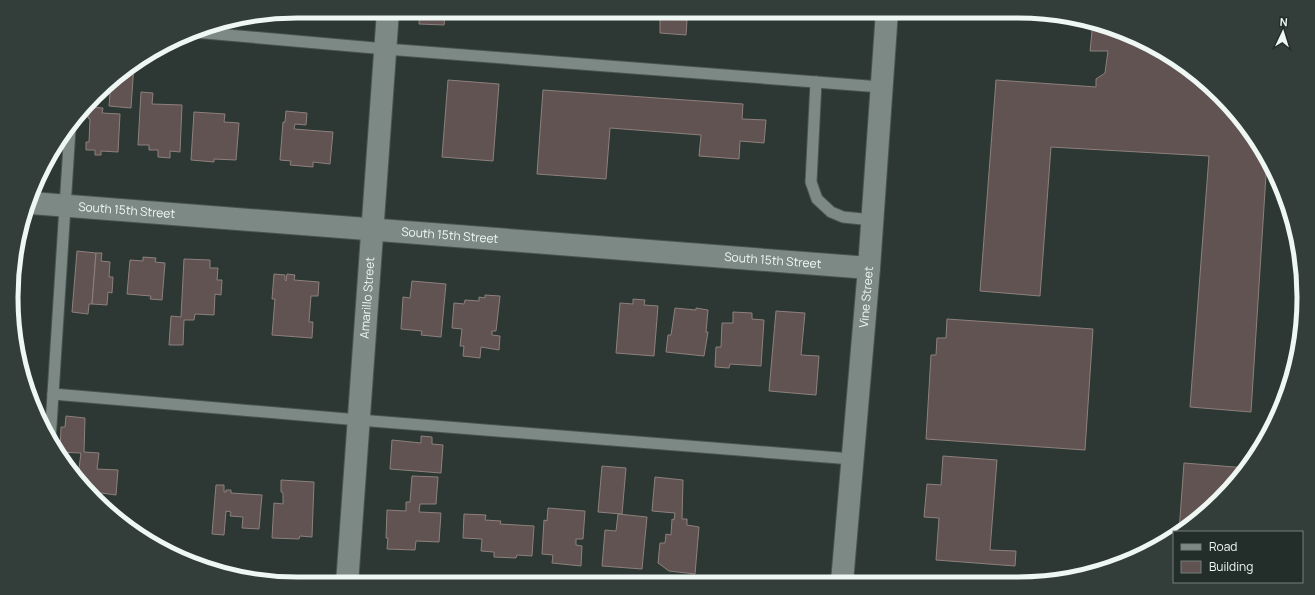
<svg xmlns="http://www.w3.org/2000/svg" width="1315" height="595" font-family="Manrope,sans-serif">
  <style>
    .building { fill: #605351; stroke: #8d807d }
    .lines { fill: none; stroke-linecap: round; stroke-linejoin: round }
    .service-casing { stroke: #495450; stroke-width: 13 }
    .minor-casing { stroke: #495450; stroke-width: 24 }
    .service { stroke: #7c8984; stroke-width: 11 }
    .minor { stroke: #7c8984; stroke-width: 22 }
    .labels { text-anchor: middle; stroke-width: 3; stroke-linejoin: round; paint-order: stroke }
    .street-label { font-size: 12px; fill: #eff7f4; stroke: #232e2a }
    .rim { fill: none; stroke: #eff7f4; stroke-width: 5 }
  </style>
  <rect width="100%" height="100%" fill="#2d3834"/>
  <g class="building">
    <path d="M420,11H456V17L445,16L444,25L419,24Z"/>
    <path d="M546,11H571V13Z"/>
    <path d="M588,11H625L624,16L588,14Z"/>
    <path d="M661,11H687V20L660,19Z"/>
    <path d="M660,19L687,20L686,35L660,33Z"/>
    <path d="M1093,22L1127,33L1176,59L1220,95L1256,138L1267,159L1251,412L1190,407L1209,156L1051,147L1040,296L980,291L996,80L1096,87V79L1105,73L1108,51H1090Z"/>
    <path d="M134,64L131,108L109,106L111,81Z"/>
    <path d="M448,80L499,84L493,161L442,157Z"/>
    <path d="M543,90L743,104L742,119L766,120L764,143L740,141L739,159L699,156L701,135L610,128L606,179L537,174Z"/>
    <path d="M141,92L153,93L152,104L182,105L180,152L170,151V158L158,157V150H149V145H138Z"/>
    <path d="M88,107L103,108L102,113L120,114L118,152L101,151V155H95V150H86V142H89L90,119L88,118Z"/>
    <path d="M286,111L307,113L306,125L295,124L294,129L333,132L330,164L313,162V167L290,165L291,161L280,160L283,122H285Z"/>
    <path d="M194,112L225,114L224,122L239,123L236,160L214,159V162L191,160Z"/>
    <path d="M77,251L96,253L92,304H89L88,314L72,312Z"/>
    <path d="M96,253H102L101,261L110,262L109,277H113L112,293L108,292L107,305L92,304Z"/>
    <path d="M143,257L156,258L155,262L165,263L162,300L150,299L151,296L127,294L130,260L143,261Z"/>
    <path d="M184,259L210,260V268H218L217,280H222L221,295L215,294L214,315L195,314L194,320H184L183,345H169L171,316L181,317Z"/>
    <path d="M274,274L285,275V280L286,281L287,274L295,275L294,280L319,282L318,296H311L309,322H313L312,338L272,335L275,299H272Z"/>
    <path d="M412,281L446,284L441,337L421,335L422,331L401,329L403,297L410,298Z"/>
    <path d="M485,295L500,296L496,331H492V335L500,336L499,350L481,347L480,358L463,356L464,346H460L462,329L452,328L454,303L464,304L465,300L479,301V297L485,298Z"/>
    <path d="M633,299L645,300L644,305L658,306L654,356L616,353L620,303L633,304Z"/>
    <path d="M675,308L696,310V308L708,310L706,332H708L704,356L666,352L668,335H671Z"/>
    <path d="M776,311L805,313L801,355L819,356L816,395L769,391Z"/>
    <path d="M733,312L752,313V319L764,320L761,366L730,364L729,368L715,367L716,347H721L722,323H733Z"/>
    <path d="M947,319L1093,329L1085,450L926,439L931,355H936L937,338H946Z"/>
    <path d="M66,416L85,418L84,452L99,453L97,469L118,470L116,495L101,493V503L78,476L81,453L60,452L61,427H65Z"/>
    <path d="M421,436L432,437V444L443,445L441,473L390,469L392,440L421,443Z"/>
    <path d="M943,456L997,460L990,550L1016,551L1015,566L936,560L939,518L924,517L927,484L941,485Z"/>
    <path d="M1184,463L1247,468L1245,472L1192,525L1179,532Z"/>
    <path d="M602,466L626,468L622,514L598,512Z"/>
    <path d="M412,476L438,477L436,504H420L419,512L441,513L439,542L416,541L415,550L387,549L388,538H386L387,510L406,511V502H410Z"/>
    <path d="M655,477L683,480L682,519H687V525L699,527L695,574L669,571L658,563L660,543H665L666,534L671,535L672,519L674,520L675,513L652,511Z"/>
    <path d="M281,480L314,482L312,537L300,536L299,539L272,538L274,503L283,504V493L281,492Z"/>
    <path d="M216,485H224V492H226V490H231V493L262,495L259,529L242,528L243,517L230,516L231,512L226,511L224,535L212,534Z"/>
    <path d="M548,508L585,511L583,539H576V545L582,546L581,566L552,563L553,555L542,554L544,520L547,521Z"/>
    <path d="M464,514L486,515L485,520L501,521L500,524L534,526L532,556L517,555L516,558L494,557V552L481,551L482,539L463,538Z"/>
    <path d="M618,514L647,517L642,569L602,566L605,530L616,531Z"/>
  </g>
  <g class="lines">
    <g class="service-casing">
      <g id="service">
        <path d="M193,32L386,49L881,87"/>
        <path d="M816,82L811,182L817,199L831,212L843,217L872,220"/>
        <path d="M53,394L359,420L852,459"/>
        <path d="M50,441L70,129"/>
      </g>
    </g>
    <g class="minor-casing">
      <g id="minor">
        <path id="s1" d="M31,203L869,268"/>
        <path id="s2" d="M842,582L869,268L887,11"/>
        <path id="s3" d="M347,584L388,11"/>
      </g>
    </g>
    <use href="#service" class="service"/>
    <use href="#minor" class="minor"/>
  </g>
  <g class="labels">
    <g class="street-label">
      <text dy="4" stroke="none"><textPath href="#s1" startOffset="96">South 15th Street</textPath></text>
      <text dy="4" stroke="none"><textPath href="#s1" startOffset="420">South 15th Street</textPath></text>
      <text dy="4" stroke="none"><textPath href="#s1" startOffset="744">South 15th Street</textPath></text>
      <text dy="4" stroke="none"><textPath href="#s3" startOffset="287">Amarillo Street</textPath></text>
      <text dy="4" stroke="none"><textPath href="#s2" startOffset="286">Vine Street</textPath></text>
    </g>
  </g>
  <path d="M0 0H1315V595H0ZM297 18H1018A279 279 0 0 1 1297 297V298A279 279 0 0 1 1018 577H297A279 279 0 0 1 18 298V297A279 279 0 0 1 297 18Z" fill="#333e3a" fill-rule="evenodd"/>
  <path class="rim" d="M297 18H1018A279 279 0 0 1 1297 297V298A279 279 0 0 1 1018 577H297A279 279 0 0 1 18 298V297A279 279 0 0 1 297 18Z"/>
  <rect x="1173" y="531" width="130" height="52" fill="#232e2a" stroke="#757e7b"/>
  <rect x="1181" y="544" width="20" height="6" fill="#7c8984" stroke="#757e7b"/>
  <text x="1209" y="551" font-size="12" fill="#eff7f4">Road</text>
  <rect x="1181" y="561" width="20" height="12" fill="#605351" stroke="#757e7b"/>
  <text x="1209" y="571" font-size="12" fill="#eff7f4">Building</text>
  <g transform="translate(1283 32) rotate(4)" stroke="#232e2a" stroke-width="3" paint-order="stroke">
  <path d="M0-3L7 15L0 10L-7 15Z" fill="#eff7f4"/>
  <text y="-6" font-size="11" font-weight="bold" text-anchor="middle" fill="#eff7f4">N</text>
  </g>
</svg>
